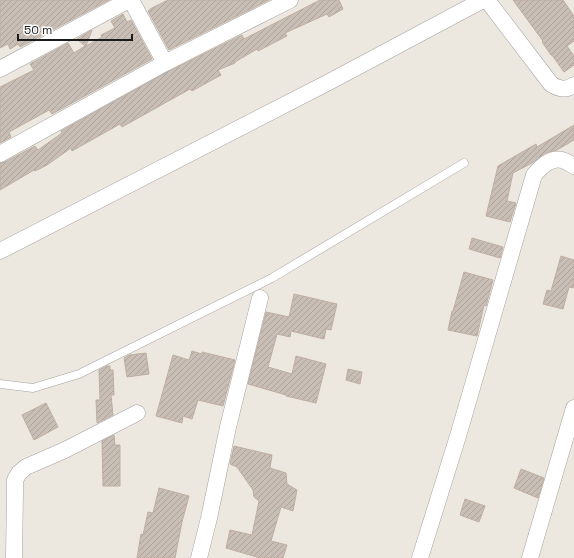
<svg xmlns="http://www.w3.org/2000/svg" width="574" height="558" font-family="'Space Grotesk',sans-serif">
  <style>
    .building { fill: url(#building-hatch); stroke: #bfaea1 }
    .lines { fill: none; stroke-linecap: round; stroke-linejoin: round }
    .lane-casing { stroke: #a2a2a2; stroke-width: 9 }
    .street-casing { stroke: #a2a2a2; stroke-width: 17 }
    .lane { stroke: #fff; stroke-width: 8 }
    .street { stroke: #fff; stroke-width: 16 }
  </style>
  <defs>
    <pattern id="building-hatch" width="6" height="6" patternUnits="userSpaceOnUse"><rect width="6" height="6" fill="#c9beb5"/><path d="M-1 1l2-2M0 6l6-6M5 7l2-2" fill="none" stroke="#aca39b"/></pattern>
  </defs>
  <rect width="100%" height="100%" fill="#ede8df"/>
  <g class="building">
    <path d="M0,0H109L20,47L18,44L10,49L8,44L0,48Z"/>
    <path d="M168,0H269L169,50L148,11L150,10V9Z"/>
    <path d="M320,0H339L343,9L329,17L327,14L285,33L287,36L258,51L257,49L235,62V63L218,70L221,75L192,91L190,89L122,127L120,124L72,151L71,148L47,165L35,171L34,170L0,190V163L5,162L35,146L38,150L62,133L61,131L169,71L242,35L244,39Z"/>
    <path d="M513,0H563L574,16V41L567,46L574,56V65L564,72L552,55H551L542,42L543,41Z"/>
    <path d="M123,14L127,22L131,20L152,59L52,114L49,110L9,132L11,137L0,143V87L34,70L30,64L68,43L74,53L85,46L77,39L92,30L86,46L102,37L101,35L115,28L111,21Z"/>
    <path d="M574,125V140L557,150L545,153L532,163L513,173L507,201L516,203L510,222L486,216L498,166L536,144L537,147Z"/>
    <path d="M472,238L503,247L500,258L469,249Z"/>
    <path d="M561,256L574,260V288L569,287L563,309L543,304L547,290L551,291Z"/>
    <path d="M464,272L493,280L486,306L484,305L477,336L448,330L452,311H453Z"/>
    <path d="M294,294L337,304L331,330L326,329L324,339L291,331L290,337L277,334L268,367L292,374L296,356L326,364L316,403L286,396V395L248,384L266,312L289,317Z"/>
    <path d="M192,351L202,354V352L235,360L223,406L198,400L192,419L183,416L182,423L156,416L173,355L189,360Z"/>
    <path d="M146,353L149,374L127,377L124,358L129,355Z"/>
    <path d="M107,366H110V370H113L114,395H111L113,415L97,423L96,400H100L99,370Z"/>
    <path d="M348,369L362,372L360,384L346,380Z"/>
    <path d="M46,403L58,427L34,440L22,415Z"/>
    <path d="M114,435L115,445H120V486H103L102,441Z"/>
    <path d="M234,446L272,455L270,468L286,473L287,484L297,490L293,511L281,507L271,541L287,545L283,558H260L226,548L230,530L252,535L259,501L254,497L253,490L237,467L230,464Z"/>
    <path d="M521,469L544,478L538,498L514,488Z"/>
    <path d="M159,488L189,496L182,522L175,558H137L141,534L143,535L148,512L153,513Z"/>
    <path d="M465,499L485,506L479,522L460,515Z"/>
  </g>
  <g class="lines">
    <g class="lane-casing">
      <path id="lane" d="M0,384L33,388L79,374L272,278L464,163"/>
    </g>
    <g class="street-casing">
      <g id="street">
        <path d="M131,0L165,63"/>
        <path d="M487,0L551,84C559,89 566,91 574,85"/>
        <path d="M0,69L129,0"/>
        <path d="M0,154L165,63L290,0"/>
        <path d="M0,251L329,82L483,0"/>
        <path d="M14,558L15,492V480L19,473L26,467L65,450L137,413"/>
        <path d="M199,558L209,518L228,427L260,298"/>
        <path d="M420,558L458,436L534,175C541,167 550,157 562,160C566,161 570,164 574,166"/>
        <path d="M530,558L574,408"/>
      </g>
    </g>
    <use href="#lane" class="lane"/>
    <use href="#street" class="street"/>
  </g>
  <path d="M18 34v6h114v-6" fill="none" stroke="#1b1b1b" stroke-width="2"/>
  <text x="24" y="34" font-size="12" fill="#1b1b1b" stroke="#ffffff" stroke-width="3" paint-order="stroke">50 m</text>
</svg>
